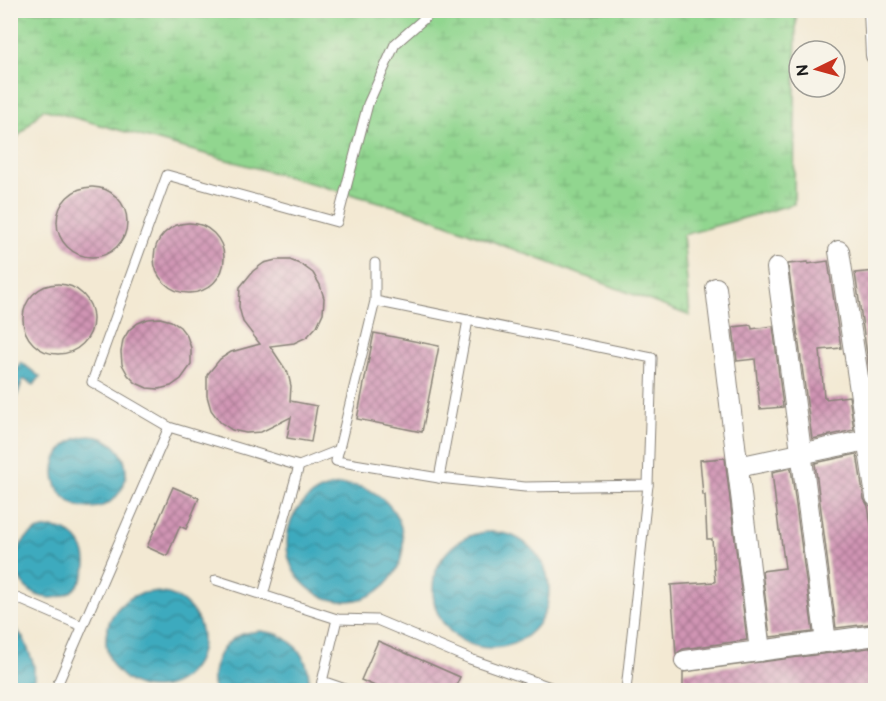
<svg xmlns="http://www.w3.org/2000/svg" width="886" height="701" font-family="'Balsamiq Sans',sans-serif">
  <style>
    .wetland { fill: url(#wetland-marsh); stroke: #567956; stroke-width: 1.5 }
    .water { fill: url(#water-waves); stroke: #2d636d; stroke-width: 1.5 }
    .building { fill: url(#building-cross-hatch) }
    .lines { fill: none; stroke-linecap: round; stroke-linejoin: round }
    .service-casing { stroke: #888278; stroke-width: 11 }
    .minor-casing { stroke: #888278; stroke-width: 22 }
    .service { stroke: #fff; stroke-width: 9 }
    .minor { stroke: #fff; stroke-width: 20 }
  </style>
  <defs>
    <pattern id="wetland-marsh" width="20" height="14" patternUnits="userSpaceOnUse" patternTransform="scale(1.5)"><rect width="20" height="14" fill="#91d68f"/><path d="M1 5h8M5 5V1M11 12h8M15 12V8" fill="none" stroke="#7cb77b"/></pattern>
    <pattern id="water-waves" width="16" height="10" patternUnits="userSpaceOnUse" patternTransform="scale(1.5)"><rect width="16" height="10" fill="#3eaabe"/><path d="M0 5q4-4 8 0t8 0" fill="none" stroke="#338a9a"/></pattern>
    <pattern id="building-cross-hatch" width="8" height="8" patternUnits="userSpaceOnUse" patternTransform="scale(1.5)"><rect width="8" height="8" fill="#d094b4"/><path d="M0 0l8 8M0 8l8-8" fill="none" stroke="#a87892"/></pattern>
  </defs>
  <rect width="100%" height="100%" fill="#f7f3e8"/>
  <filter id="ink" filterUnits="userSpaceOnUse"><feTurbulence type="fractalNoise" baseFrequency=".0167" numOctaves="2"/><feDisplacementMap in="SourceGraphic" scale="12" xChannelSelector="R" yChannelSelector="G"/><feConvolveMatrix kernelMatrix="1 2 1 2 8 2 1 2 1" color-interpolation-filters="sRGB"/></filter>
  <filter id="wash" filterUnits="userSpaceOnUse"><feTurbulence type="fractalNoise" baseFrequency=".008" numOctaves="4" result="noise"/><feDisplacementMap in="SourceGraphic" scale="24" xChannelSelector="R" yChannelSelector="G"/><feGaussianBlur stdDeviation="1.35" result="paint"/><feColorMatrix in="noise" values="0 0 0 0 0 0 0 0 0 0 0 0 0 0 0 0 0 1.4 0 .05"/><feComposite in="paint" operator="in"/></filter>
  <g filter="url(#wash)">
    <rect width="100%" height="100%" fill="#f3e9d3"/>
    <path class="wetland" d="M11,11H796L794,204L683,235L690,316L415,212L43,109L11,144Z"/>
    <g class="water">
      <path d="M21,362L40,377L34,385L23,379L11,414C10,390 8,384 21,362Z"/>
      <circle cx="90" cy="472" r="36"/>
      <circle cx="345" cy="543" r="58"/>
      <circle cx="51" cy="563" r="35"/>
      <circle cx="491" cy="590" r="58"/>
      <circle cx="154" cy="640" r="48"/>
      <path d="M10,622L24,639L34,665V690H11Z"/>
      <path d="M260,631C266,632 273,632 279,635C299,644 314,668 307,690H214C209,667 221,641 245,633C250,632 255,632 260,631Z"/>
    </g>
    <g id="blocks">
      <g class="building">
        <circle cx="92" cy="222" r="35"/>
        <circle cx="189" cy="258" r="35"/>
        <path d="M276,260H290L302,265L313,273L320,285L324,298L323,313L317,326L307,337L294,343L270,346L288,373L291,386L290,401L317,406L311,442L287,438L291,417L261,432L246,433L232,430L220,422L211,410L207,396V375L220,359L231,352L260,344L243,322L239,307L240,287L253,271L264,263Z"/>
        <path d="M828,261L841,348L820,350L824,397H826V399L849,396L854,430L812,439L788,264L808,262V264Z"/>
        <path d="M876,271V380L871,381L855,273Z"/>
        <circle cx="58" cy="319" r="35"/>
        <path d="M160,318L171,321L180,327L187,336L191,348V365L181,379L171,386L159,389L147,388L136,383L128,375L122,364L121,352L123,340L129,330L138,323L148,319Z"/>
        <path d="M751,325L752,329L773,326L783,407L760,409L755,359L737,361L733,327Z"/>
        <path d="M374,333L439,346L422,432L357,419Z"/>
        <path d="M857,454L864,499L868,506L871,525H873L876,550V623L836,628L815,463Z"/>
        <path d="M725,458L747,640L683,649L676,654L671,585L715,582L712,539H707L705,495H703L700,460Z"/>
        <path d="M791,468L813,632L770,637L762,571L785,568L780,531H779L772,472Z"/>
        <path d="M173,487L199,498L186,529L180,526L167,556L147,547Z"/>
        <path d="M378,641L460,677L454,690H384L361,680Z"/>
        <path d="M876,647V690H683V672Z"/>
      </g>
    </g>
  </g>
  <g filter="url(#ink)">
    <use href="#blocks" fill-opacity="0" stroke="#888278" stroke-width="1.5"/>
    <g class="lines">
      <g class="service-casing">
        <g id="service">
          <path d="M375,301L652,358L648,485L525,487L439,478L336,461L375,301V263"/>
          <path d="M299,466L169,427L92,382L167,175L337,222L368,104L395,44L434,10"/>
          <path d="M439,478L468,320"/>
          <path d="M216,580L337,619L377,620L470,659L559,690"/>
          <path d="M10,595L82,626"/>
          <path d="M263,595L299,466L339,450"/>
          <path d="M322,681L348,690"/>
          <path d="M55,690L169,427"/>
          <path d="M320,690L337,619"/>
          <path d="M626,690L648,485"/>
        </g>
      </g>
      <g class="minor-casing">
        <g id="minor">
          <path d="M874,10L876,55"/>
          <path d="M839,251L876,497"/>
          <path d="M777,268L826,642"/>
          <path d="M716,288L760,651"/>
          <path d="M738,467L876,438"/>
          <path d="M685,661L876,635"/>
        </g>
      </g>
      <use href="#service" class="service"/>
      <use href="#minor" class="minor"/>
    </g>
  </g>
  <rect width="886" height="701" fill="none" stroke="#f7f3e8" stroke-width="36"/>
  <g transform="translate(817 69) rotate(265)"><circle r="28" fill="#f7f3e8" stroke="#9f9d96" stroke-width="1.5"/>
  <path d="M0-4.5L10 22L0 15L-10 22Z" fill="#c8321e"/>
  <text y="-9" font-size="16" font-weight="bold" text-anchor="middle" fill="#1c1c1c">N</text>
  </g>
</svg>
